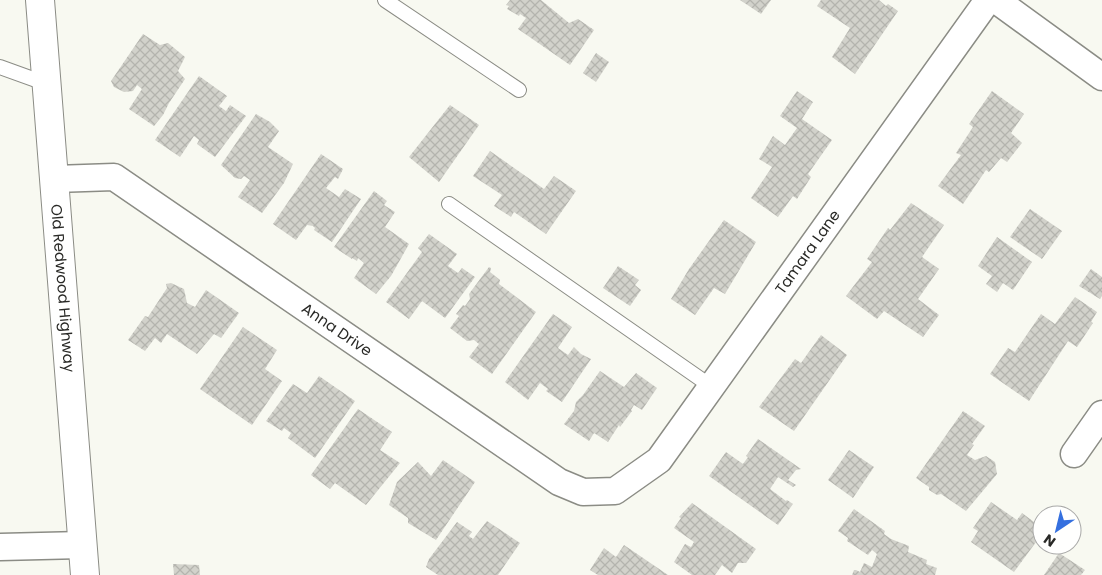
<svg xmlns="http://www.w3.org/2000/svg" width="1102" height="575" font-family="Poppins,sans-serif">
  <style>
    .building { fill: url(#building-cross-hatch) }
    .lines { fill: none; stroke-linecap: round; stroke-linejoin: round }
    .lane-casing { stroke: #8b8c85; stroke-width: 16 }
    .street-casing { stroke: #8b8c85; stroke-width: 29 }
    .secondary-casing { stroke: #8b8c85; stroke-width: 30 }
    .lane { stroke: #fff; stroke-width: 14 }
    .street { stroke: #fff; stroke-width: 26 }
    .secondary { stroke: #fff; stroke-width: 28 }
    .labels { text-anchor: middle; stroke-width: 4; stroke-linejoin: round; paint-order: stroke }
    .street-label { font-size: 15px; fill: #292926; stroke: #fffffe }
  </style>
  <defs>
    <pattern id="building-cross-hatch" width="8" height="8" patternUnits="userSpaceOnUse" patternTransform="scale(1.25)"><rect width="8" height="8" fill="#d2d2cb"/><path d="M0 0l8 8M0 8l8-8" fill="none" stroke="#b4b4ae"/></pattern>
  </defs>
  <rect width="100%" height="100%" fill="#f8f9f1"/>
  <g class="building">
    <path d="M510,0H541L569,23L578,19L594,30L570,65L518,29L526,18L520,14L519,16L507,9L509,6L506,5Z"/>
    <path d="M740,0H771L761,14Z"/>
    <path d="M821,0H879L886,6L888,4L898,11L855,74L832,57L850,28L817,6Z"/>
    <path d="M143,34L160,45L168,43L185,57L178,71L185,79L169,103L163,115L154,126L129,109L142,89L137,85L133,91L124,92L114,87L111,81Z"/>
    <path d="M596,53L609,62L596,82L583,73Z"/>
    <path d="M199,76L227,96L219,106L226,111L230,105L246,116L215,157L197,144L199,140L194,136L180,157L155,140Z"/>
    <path d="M797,91L813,102L802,119L832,140L808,174L811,177L797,199L793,196L778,217L751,198L772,167L759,159L773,136L785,145L797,128L780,116Z"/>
    <path d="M992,91L1024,114L1011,133L1022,143L1007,162L1001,158L989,172L986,170L963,204L938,186L961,155L956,153L973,127L969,124Z"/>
    <path d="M450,105L479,125L439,182L409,157Z"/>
    <path d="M256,114L270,122L279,131L268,147L293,164L284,183L262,213L238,197L250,180L244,176L241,179L235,178L221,165Z"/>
    <path d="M490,151L544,189L554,176L576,191L546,234L514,212L511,217L494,206L502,195L473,176Z"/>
    <path d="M321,154L343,169L338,179L335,177L326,188L339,197L345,189L361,199L332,242L314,230L315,228L313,226L307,225L296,240L273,224Z"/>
    <path d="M374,191L387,201L384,205L395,212L385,227L409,244L391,276L376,294L354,278L364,263L358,258L357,261L352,258V259L334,247Z"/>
    <path d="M911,203L944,225L922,257L939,269L918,299L939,315L923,337L884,311L877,319L846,296L872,262L867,259L888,228L890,230Z"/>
    <path d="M1030,209L1062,231L1042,259L1010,237Z"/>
    <path d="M724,220L756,242L725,294L714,288L695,315L671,299L689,269Z"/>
    <path d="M429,234L457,254L448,266L458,273L462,268L475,277L445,318L422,301L409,319L386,302L422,252L418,248Z"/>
    <path d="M997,237L1032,262L1013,290L1003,283L997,292L986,284L992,276L978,266Z"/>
    <path d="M618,266L639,280L635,285L641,290L630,306L603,288Z"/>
    <path d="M489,267L491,268L490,272L500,280L499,284L536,312L492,374L469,357L479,344L474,340L467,341L450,328L459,316L456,314L463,305L465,306L470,299L469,294Z"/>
    <path d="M1091,269L1102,277V296L1100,299L1079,286Z"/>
    <path d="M171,283L184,289L187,303L195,307L206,290L239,313L221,338L214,334L197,354L167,334L161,343L155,338L145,351L128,340L145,316L148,317L167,288L166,284Z"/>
    <path d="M1075,297L1097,312L1091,322L1093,323L1077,347L1068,341L1029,401L990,374L1008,348L1015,352L1041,314L1055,324Z"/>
    <path d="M553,314L572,327L558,348L568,355L574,347L581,354L591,359L562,402L546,391L548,389L540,383L528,400L505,382Z"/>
    <path d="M243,327L277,350L265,369L282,381L252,425L200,389Z"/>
    <path d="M821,335L847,355L794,431L759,407L795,359L801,363Z"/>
    <path d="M600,371L624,387L636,373L657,388L642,410L634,405L631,410L632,411L620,427L619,425L608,442L594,433L589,441L564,424L574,411L576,402L583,395Z"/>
    <path d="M319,376L355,401L315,458L288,438L291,433L284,428L282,431L266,421L293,384L307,393Z"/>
    <path d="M358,409L392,432L380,450L400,463L366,505L335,483L330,489L311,475Z"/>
    <path d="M963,411L985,426L972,444L974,445L967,455L975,460L986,456L995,462L997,474L966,511L941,494L937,495L929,490V487L916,478Z"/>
    <path d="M758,439L801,469L796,470L788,480L796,485L793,487L778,477L770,489L786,501L787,500L793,504L778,525L709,476L726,452L743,464L748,457L746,456Z"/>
    <path d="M849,450L874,467L853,498L828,480Z"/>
    <path d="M443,460L475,482L436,540L408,523V518L389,505L397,482L418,462L431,476Z"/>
    <path d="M991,502L1017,520L1022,513L1042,528V534L1014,572L971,542L978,531L973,528Z"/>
    <path d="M692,503L756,549L746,563H738L732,573L722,565L715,575H692L674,562L685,544L691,547L694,542L674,528L681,518L679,517Z"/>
    <path d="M854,509L885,531L884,534L891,539L909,546L908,552L927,560L926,564L937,568L935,575H852L854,570H856L860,572L864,563L872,567L877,554L872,550L868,555L847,541L848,538L838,531Z"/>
    <path d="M487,521L520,543L498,575H438L426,567L429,559L457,522L472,532L469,536L473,539Z"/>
    <path d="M624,545L668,575H598L590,570L604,548L616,557Z"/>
    <path d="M1059,553L1085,570L1081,575H1044Z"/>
    <path d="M173,564L199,565L200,575H174Z"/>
  </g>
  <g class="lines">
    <g class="lane-casing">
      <g id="lane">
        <path d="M385,0L519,90"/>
        <path d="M0,67L47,84"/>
        <path d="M449,204L712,387"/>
      </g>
    </g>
    <g class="street-casing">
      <g id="street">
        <path d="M996,0L1102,77"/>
        <path id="s1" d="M55,179L114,177L559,482L583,492L615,491L659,460L988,0"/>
        <path d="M1074,454L1102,414"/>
        <path d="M0,547L82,545"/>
      </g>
    </g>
    <g class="secondary-casing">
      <g id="secondary">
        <path id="s2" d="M40,0L85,575"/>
      </g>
    </g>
    <use href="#lane" class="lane"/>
    <use href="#street" class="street"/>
    <use href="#secondary" class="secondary"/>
  </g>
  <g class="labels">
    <g class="street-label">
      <text dy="5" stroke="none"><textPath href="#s1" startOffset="966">Tamara Lane</textPath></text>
      <text dy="5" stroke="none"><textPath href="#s2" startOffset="289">Old Redwood Highway</textPath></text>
      <text dy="5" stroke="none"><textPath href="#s1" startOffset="329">Anna Drive</textPath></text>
    </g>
  </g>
  <g transform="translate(1057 530) rotate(215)"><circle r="24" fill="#fffffe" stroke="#a9a9a8"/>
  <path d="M0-4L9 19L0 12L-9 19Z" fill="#3570df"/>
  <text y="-8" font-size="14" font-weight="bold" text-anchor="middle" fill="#292926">N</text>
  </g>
</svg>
